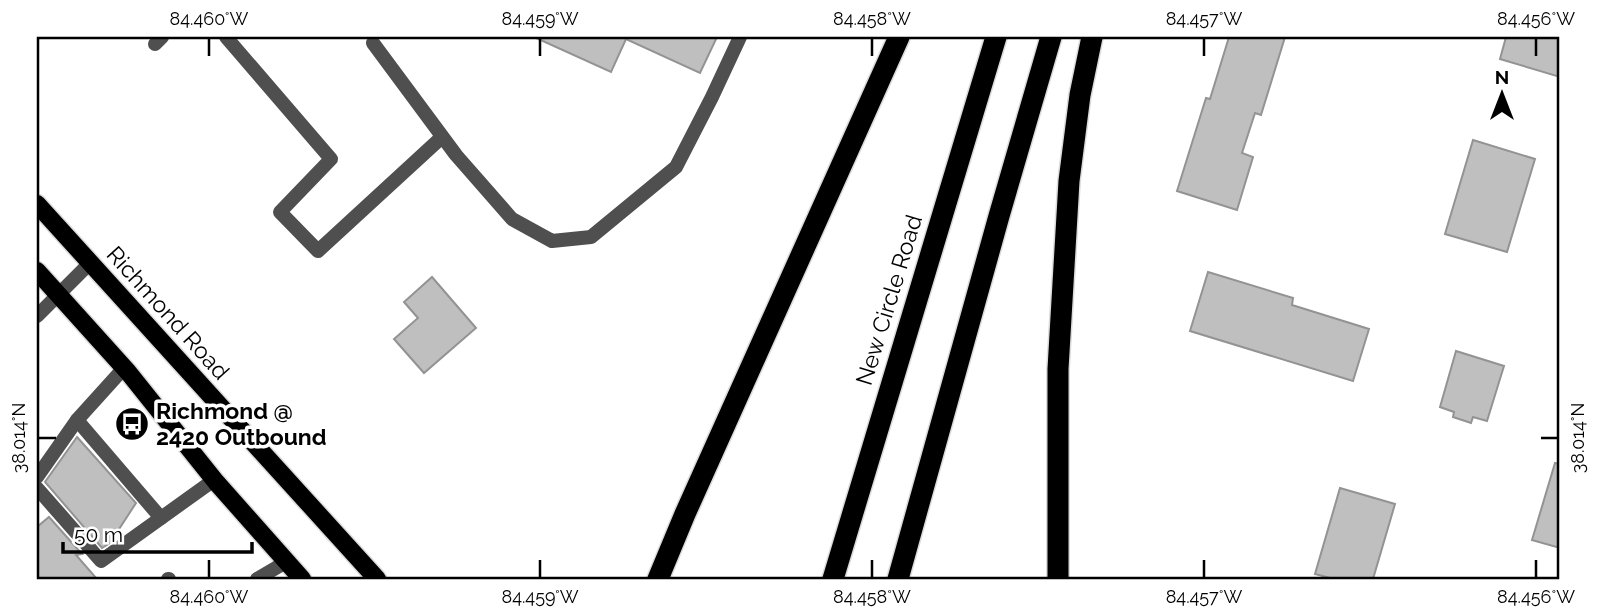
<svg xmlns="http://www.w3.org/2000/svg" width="1597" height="616" font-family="Raleway,sans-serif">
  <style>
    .building { fill: #bfbfbf; stroke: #939393; stroke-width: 2 }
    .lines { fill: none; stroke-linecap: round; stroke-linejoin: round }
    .primary-casing { stroke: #dbdbdb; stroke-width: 21 }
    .highway-casing { stroke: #dbdbdb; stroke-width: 24 }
    .lane { stroke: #4f4f4f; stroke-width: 14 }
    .street { stroke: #4f4f4f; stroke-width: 14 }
    .primary { stroke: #000; stroke-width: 18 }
    .highway { stroke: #000; stroke-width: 21 }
    .ticks { fill: none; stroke: #000; stroke-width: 2.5 }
    .labels { text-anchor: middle; stroke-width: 7; stroke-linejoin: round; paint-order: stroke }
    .street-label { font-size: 23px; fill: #000; stroke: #fff }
    .poi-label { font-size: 23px; font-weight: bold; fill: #000; stroke: #fff; text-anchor: start }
    .neatline { fill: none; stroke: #000; stroke-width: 2.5 }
    .ticks-label { font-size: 18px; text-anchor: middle; fill: #000 }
  </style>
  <rect width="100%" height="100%" fill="#fff"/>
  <g class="building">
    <path d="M534,37H717L700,73L626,39L611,72Z"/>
    <path d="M1229,37H1285L1261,115L1255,113L1242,153L1253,157L1237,210L1177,191L1206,98L1210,99Z"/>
    <path d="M1506,37H1560V77L1500,59Z"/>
    <path d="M1473,140L1535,159L1507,252L1445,234Z"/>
    <path d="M1208,272L1293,298L1292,305L1369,329L1353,381L1190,331Z"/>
    <path d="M432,277L476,328L424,373L394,339L418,318L404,302Z"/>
    <path d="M1456,351L1504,366L1487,421L1473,417L1471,423L1453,417L1454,412L1440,407Z"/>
    <path d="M77,437L136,503L110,543L102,548L45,482Z"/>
    <path d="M1555,463L1560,464V548L1532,540Z"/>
    <path d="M1340,488L1395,504L1373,579H1334L1315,574Z"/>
    <path d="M49,517L82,554L76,555L97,579H37V527Z"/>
  </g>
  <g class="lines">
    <g class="primary-casing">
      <g id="primary">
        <path d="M37,204L377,579"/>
        <path d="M37,271L128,372L216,482L302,579"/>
      </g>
    </g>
    <g class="highway-casing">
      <g id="highway">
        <path d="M658,579L685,514L899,37"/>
        <path d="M833,579L996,37"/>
        <path d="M898,579L999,216L1051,37"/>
        <path d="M1058,579V369L1069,181L1080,95L1092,37"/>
      </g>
    </g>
    <g class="lane">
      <path d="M226,37L331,159L280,212L318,251L442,137"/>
      <path d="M373,43L456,155L512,219L552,241L591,237L676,167L712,97L740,37"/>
      <path d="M155,44L162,37"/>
      <path d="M77,420L161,518"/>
      <path d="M37,477L77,420L124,368"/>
      <path d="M37,488L101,561L214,480"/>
      <path d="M168,579H169"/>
      <path d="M257,579L286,562"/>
    </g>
    <path class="street" d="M37,316L90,263"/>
    <use href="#primary" class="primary"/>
    <use href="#highway" class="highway"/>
  </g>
  <path class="ticks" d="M209,38V56M540,38V56M872,38V56M1204,38V56M1536,38V56M38,438H56M1541,438H1558M209,560V578M540,560V578M872,560V578M1204,560V578M1536,560V578"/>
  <defs>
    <g id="bus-disc" transform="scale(1.75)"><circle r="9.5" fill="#000" stroke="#fff"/><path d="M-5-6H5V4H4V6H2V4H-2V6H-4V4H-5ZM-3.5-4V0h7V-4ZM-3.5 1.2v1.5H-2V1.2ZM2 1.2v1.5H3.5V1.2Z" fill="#fff"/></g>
  </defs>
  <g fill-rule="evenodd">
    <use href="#bus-disc" x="132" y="424"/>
  </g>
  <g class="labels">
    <g class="street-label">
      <text transform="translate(889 300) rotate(-73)" y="8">New Circle Road</text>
      <text transform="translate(168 313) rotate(48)" y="8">Richmond Road</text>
    </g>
    <g class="poi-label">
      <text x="156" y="419">Richmond @<tspan x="156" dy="26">2420 Outbound</tspan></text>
    </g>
  </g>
  <rect width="1597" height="616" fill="none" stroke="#ffffff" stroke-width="77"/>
  <g transform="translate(1502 94)" stroke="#ffffff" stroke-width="5" paint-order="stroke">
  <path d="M0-5L12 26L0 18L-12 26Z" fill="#000000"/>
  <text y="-10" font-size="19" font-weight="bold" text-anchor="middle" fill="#000000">N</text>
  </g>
  <path d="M63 542v10h189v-10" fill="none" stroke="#000000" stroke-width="3.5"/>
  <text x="74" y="542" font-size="21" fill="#000000" stroke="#ffffff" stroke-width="5" paint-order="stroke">50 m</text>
  <rect x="38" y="38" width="1520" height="540" class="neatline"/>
  <g class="ticks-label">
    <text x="209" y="25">84.460°W</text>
    <text x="540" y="25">84.459°W</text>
    <text x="872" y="25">84.458°W</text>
    <text x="1204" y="25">84.457°W</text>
    <text x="1536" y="25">84.456°W</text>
    <text transform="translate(19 438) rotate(-90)" y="6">38.014°N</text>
    <text transform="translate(1578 438) rotate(-90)" y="6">38.014°N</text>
    <text x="209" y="603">84.460°W</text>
    <text x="540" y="603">84.459°W</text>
    <text x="872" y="603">84.458°W</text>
    <text x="1204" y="603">84.457°W</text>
    <text x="1536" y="603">84.456°W</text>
  </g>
</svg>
